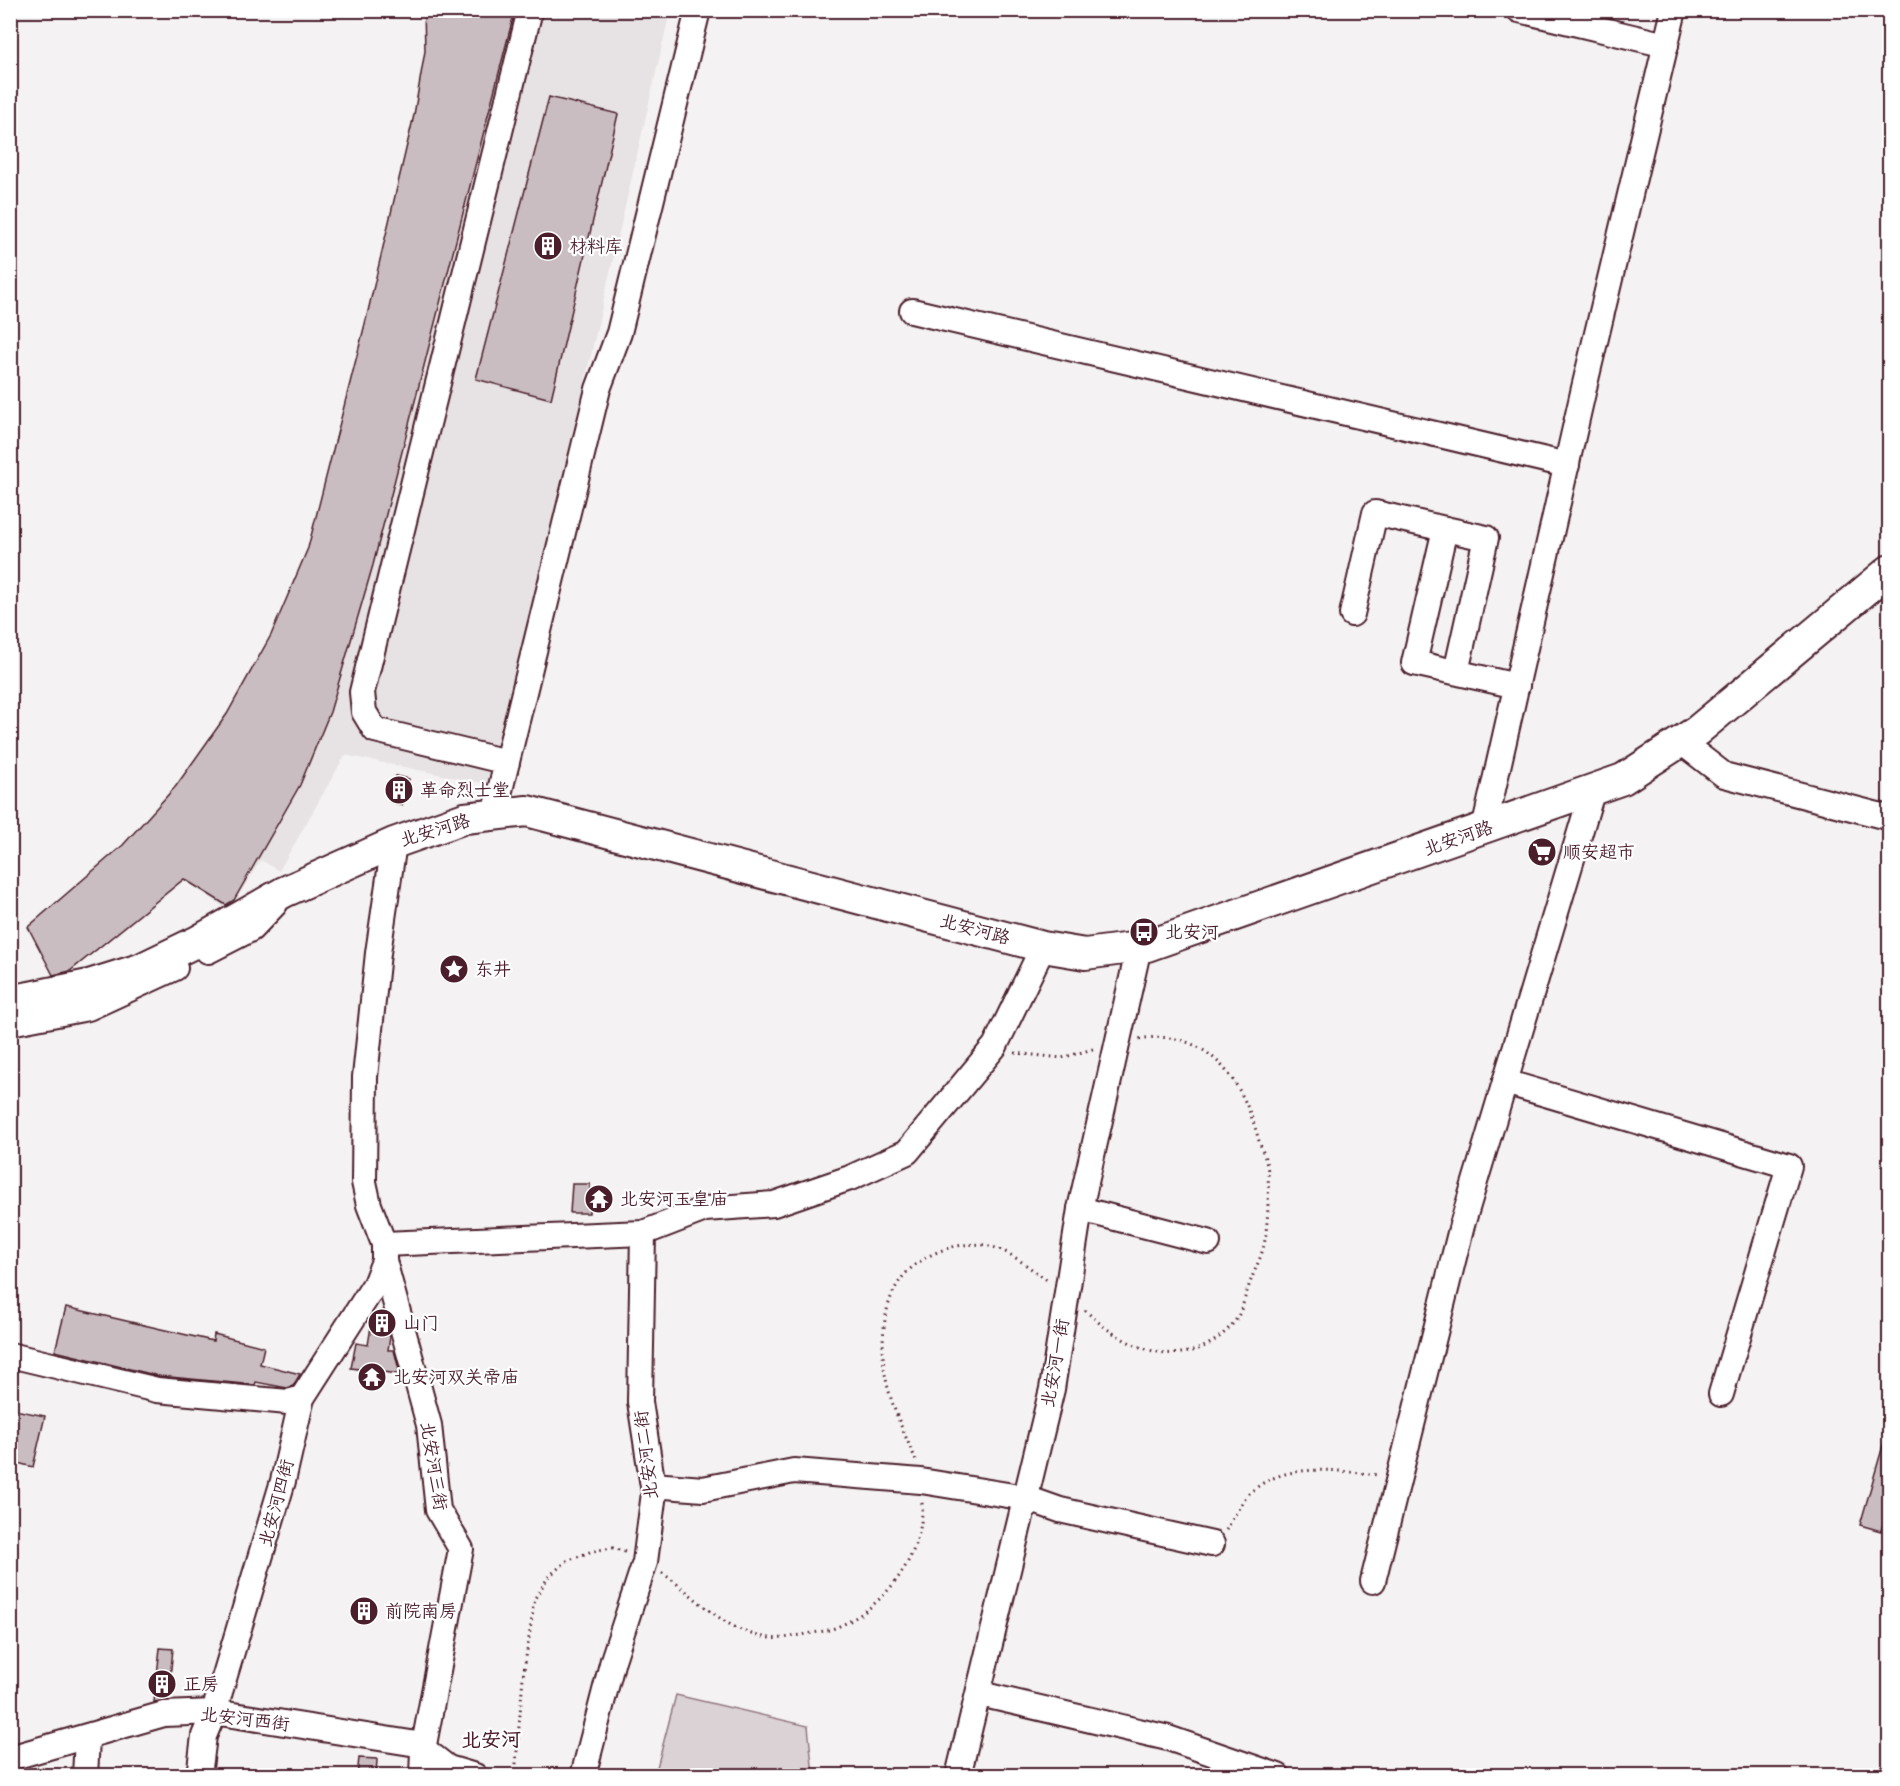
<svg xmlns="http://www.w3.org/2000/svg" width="1900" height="1786" font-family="Mynerve,'LXGW WenKai TC',sans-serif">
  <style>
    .built { fill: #e7e2e3 }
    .green { fill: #dbd2d5; stroke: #927880; stroke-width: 1.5 }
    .building { fill: #cabdc1; stroke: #4a1f2b; stroke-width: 1.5 }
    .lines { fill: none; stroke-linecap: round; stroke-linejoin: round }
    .minor-casing { stroke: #4a1f2b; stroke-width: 28 }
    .major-casing { stroke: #4a1f2b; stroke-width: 34 }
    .path { stroke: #4a1f2b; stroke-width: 3; stroke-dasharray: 1.5 4.5; stroke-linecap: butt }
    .minor { stroke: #fff; stroke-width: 24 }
    .major { stroke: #fff; stroke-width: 30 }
    .labels { text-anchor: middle; stroke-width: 4.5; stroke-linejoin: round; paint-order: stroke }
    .poi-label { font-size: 18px; fill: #4a1f2b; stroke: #fff; text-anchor: start }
    .street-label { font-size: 18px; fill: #4a1f2b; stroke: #fff }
    .neighbourhood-label { font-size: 20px; font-weight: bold; fill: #4a1f2b; stroke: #fff }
  </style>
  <rect width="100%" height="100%" fill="#f4f2f2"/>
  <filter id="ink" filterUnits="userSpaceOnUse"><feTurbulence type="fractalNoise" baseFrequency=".0167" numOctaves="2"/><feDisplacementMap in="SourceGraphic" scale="12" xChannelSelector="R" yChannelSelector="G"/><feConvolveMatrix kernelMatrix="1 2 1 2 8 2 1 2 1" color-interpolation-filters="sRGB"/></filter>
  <g filter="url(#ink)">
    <path class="built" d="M424,11H670L492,785L345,755L279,871L261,860L229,911L184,879L57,982L28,927L123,845L175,786L227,714L271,635L308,548L365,324L414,115L425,51Z"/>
    <path class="green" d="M676,1695L808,1726L813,1775H655Z"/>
    <g class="building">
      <path d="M424,10H515L373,565L330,712L300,785L234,900L226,905L184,879L70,971L53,975L28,927L123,845L176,786L227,714L271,635L308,548L365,324L414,115L425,51Z"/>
      <path d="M549,97L618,114L551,399L476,379Z"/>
      <path d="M396,776L409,779L402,805L389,801Z"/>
      <path d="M572,1184H590L589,1213H570Z"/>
      <path d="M66,1307L213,1341L214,1334L264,1347L260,1364L300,1374L299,1376L293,1386L287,1388L256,1382L255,1385L159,1376L55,1351Z"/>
      <path d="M373,1314L384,1315L390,1337L388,1350H394L400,1374L351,1368L356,1343L368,1345Z"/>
      <path d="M10,1409L45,1416L33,1467L10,1461Z"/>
      <path d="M1886,1435H1890V1499L1881,1531L1860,1525Z"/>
      <path d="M160,1648L173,1649L169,1688L167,1700L154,1702Z"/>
      <path d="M359,1758L377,1759L376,1776H357Z"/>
    </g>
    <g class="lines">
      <g class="minor-casing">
        <g id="minor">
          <path d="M1519,10L1666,45"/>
          <path d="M912,311L1567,465"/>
          <path d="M1445,529L1486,538L1456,672"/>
          <path d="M1352,614L1375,513L1445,529L1414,663L1517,686"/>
          <path d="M1680,741L1724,775L1890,818"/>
          <path d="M507,762L375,730L364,712L362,692L530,10"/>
          <path d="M494,815L598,389L619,333L698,10"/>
          <path d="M1484,829L1584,388L1674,10"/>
          <path d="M394,843L378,953L365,1077L364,1182L369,1205L384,1244L643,1233L705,1209L774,1204L850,1178L907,1152L995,1046L1043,947"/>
          <path d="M208,951L251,929L275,904"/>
          <path d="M10,1023L88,1008L175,968"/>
          <path d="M1505,1082L1789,1166L1721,1394"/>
          <path d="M1080,1209L1208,1242"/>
          <path d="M384,1261L429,1425L438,1510L461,1549L423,1750L422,1776"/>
          <path d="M10,1355L157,1390L288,1402L302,1398"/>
          <path d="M653,1485L703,1489L794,1471L921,1481L1026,1498L1060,1510L1212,1544"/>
          <path d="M1373,1581L1462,1225L1593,789"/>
          <path d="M980,1694L1168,1738L1278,1776"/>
          <path d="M10,1758L164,1714L214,1712L417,1744L448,1768L475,1776"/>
          <path d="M85,1776L87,1738"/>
          <path d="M199,1776L204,1736L214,1712L283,1481L302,1398L375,1284L384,1261V1244"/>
          <path d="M583,1776L613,1660L645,1562L654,1493L640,1402L643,1233"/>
          <path d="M958,1776L1052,1389L1080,1209L1139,947"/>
        </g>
      </g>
      <g class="major-casing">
        <path id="major" d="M10,1001L89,985L140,969L198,941L284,892L394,843L465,818L527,811L1043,947L1085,954L1147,946L1623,779L1697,731L1890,570"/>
      </g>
      <g class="path">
        <path d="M1015,1053L1062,1058L1096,1048"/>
        <path d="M1085,1310C1127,1352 1191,1377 1235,1321C1242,1312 1245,1295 1250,1283C1254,1271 1261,1258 1264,1245C1268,1226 1269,1190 1268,1172C1267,1161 1262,1150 1259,1141C1243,1080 1208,1027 1138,1039"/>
        <path d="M916,1460C900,1424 882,1387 883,1347C883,1327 886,1303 897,1285C914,1256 960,1237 993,1247C1011,1252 1031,1269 1047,1280"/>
        <path d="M1226,1530C1234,1519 1241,1500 1252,1491C1287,1461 1337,1471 1379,1475"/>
        <path d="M662,1573C697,1596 724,1633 770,1638C780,1640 792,1636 802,1635C811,1633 820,1632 829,1630C881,1613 925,1557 922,1502"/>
        <path d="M515,1776L523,1677L535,1598L549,1576L567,1561L592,1551L613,1548L625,1552"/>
      </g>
      <use href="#minor" class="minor"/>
      <use href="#major" class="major"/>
    </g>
  </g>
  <defs>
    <g id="building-disc" transform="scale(1.5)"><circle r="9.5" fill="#4a1f2b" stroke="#fff"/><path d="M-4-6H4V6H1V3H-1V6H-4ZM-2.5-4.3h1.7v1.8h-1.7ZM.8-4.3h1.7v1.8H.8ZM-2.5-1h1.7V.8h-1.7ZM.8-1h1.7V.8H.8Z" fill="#fff"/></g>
    <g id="supermarket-disc" transform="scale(1.5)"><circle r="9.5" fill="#4a1f2b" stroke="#fff"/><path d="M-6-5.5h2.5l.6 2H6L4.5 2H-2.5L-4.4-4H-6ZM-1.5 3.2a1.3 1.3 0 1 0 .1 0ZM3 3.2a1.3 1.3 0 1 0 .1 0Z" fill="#fff"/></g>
    <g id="bus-disc" transform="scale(1.5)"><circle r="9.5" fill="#4a1f2b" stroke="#fff"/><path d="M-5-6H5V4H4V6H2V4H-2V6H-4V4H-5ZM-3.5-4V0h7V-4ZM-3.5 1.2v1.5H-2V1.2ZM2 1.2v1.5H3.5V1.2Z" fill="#fff"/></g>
    <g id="sight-disc" transform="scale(1.5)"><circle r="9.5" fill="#4a1f2b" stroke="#fff"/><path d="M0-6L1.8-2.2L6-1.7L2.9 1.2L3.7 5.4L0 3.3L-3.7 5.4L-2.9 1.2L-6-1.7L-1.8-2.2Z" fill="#fff"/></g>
    <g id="temple-disc" transform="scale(1.5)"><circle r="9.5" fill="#4a1f2b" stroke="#fff"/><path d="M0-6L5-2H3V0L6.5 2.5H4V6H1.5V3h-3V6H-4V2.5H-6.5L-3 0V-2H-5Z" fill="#fff"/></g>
  </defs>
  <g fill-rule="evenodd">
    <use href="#building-disc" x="548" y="246"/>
    <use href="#building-disc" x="399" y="790"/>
    <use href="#supermarket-disc" x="1542" y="852"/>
    <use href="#bus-disc" x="1144" y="932"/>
    <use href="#sight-disc" x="454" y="969"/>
    <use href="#temple-disc" x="599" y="1199"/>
    <use href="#building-disc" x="382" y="1323"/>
    <use href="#temple-disc" x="372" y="1377"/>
    <use href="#building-disc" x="364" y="1611"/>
    <use href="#building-disc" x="162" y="1684"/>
  </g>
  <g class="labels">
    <g class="poi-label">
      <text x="569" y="252">材料库</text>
      <text x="420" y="796">革命烈士堂</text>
      <text x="1563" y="858">顺安超市</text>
      <text x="1165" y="938">北安河</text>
      <text x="475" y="975">东井</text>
      <text x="620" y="1205">北安河玉皇庙</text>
      <text x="403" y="1329">山门</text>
      <text x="393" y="1383">北安河双关帝庙</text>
      <text x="385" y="1617">前院南房</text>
      <text x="183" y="1690">正房</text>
    </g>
    <g class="street-label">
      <text transform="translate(435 830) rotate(-17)" y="6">北安河路</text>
      <text transform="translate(1458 838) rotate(-19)" y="6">北安河路</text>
      <text transform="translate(975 929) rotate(15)" y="6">北安河路</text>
      <text transform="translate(1055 1363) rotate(-80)" y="6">北安河一街</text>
      <text transform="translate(646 1455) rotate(-97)" y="6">北安河二街</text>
      <text transform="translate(434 1466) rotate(81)" y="6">北安河三街</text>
      <text transform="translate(276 1503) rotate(-75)" y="6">北安河四街</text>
      <text transform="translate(245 1719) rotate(7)" y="6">北安河西街</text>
    </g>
    <g class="neighbourhood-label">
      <text x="491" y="1746">北安河</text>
    </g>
  </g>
  <rect width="1900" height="1786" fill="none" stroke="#fff" stroke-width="36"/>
  <rect x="18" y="18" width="1864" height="1750" fill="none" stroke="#4a1f2b" stroke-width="2" filter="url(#ink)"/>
</svg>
